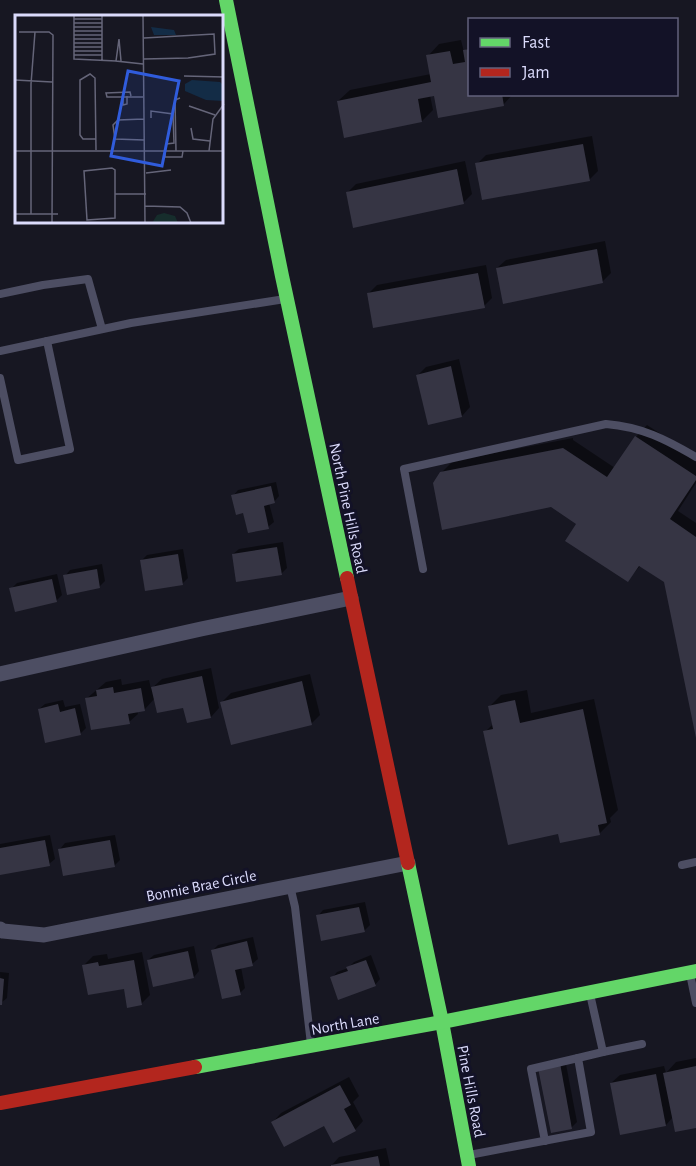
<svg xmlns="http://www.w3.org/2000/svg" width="696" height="1166" font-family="'Alegreya Sans',sans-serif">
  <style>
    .shadow { fill: #0007 }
    .building { fill: #363544 }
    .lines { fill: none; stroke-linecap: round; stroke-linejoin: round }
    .lane { stroke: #4d4e63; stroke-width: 8 }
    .street { stroke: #4d4e63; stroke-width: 15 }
    .fast { stroke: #63d668; stroke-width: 14 }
    .jam { stroke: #b3261e; stroke-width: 14 }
    .labels { text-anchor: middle; stroke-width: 6; stroke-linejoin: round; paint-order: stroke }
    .street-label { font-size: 16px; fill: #dbdbfc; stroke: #131227 }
    .inset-road { fill: none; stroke: #656579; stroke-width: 1.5 }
    .view { fill: #305cdc; fill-opacity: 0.15; stroke: #305cdc; stroke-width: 3 }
    .inset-edge { fill: none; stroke: #dbdbfc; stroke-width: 3 }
  </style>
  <rect width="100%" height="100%" fill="#171722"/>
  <g class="shadow">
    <path d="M461,40L464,52L470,46V94H513L504,104L439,117L435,94L430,95L433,110L422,121L338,101L350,90L431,74L428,56L439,44Z"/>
    <path d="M592,136L598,171L589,180L477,164L486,155Z"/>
    <path d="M465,161L472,194L463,203L347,193L356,184Z"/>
    <path d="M605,241L611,273L602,282L497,268L506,260Z"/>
    <path d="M486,265L492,298L484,306L368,294L377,285Z"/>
    <path d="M459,359L470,407L462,416L418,375L426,367Z"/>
    <path d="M647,425L696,457V483L678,511L696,523V735L666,582L641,565L628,580L578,524L552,505L441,473L453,461L573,438V440L615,468L636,437Z"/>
    <path d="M276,482L279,496L274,502L269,503L274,522L268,527L244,511L233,496L238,490Z"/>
    <path d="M283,542L287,568L281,574L233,554L239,549Z"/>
    <path d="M183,549L188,578L182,584L142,560L147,555Z"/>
    <path d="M102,564L105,581L99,587L65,576L70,570Z"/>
    <path d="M57,574L62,595L56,601L11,589L17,583Z"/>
    <path d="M211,668L219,708L211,717L185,706L155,698L145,709L137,710L138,714L129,722L86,699L106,682L121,679L122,685L149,680L151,689L162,679Z"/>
    <path d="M310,674L320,715L312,723L222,702L231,693Z"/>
    <path d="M527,690L531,713L594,699L618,810L610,818L611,822L600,833L561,842L559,832L485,732L494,723L490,706L501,695Z"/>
    <path d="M63,700L65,707L80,704L86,728L80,734L39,709L45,704Z"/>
    <path d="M50,835L55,859L49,864L0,874V844Z"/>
    <path d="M115,835L120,860L114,866L60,849L65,843Z"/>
    <path d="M365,902L370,925L364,931L318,916L323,910Z"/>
    <path d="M253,937L258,959L252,964L241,967L245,988L240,993L213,950L218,945Z"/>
    <path d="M194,946L199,971L194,977L154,985L148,960L154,955Z"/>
    <path d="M142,952L150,995L141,1004L125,987L84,965L93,956L107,954L108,959Z"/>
    <path d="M371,955L380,979L375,985L332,978L337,972L348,968L354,962Z"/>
    <path d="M0,972L9,973L7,998L1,1003Z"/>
    <path d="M696,1058V1126L673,1117L666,1125L611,1083L620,1075L664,1066L666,1073L676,1062Z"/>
    <path d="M565,1059L577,1122L572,1127L552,1131L540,1068Z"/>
    <path d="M349,1077L359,1096L353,1102L363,1121L355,1130L325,1124L273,1122L281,1113Z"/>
    <path d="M386,1148L390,1166H331L339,1157Z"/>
  </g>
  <g class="building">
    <path d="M470,49V94H502L504,106L438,118L434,96L418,99L422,122L344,138L337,101L431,82L426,55L450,51L453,64L465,62L463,50Z"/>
    <path d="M583,144L590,181L482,200L475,163Z"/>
    <path d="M457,169L464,204L353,228L346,192Z"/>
    <path d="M597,249L603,283L503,304L496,268Z"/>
    <path d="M478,273L485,308L373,328L367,293Z"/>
    <path d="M451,366L462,417L428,425L416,375Z"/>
    <path d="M635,436L696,476V480L670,519L696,537V738L664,582L639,566L628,582L565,541L576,524L551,507L442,530L433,483L440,472L563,448L607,477Z"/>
    <path d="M271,486L275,503L264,506L269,529L248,533L243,513L236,515L231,495Z"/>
    <path d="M277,547L282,575L236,582L232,554Z"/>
    <path d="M178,554L183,585L145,591L140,560Z"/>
    <path d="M97,569L100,588L67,595L63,575Z"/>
    <path d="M52,579L57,602L15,612L9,588Z"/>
    <path d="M202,676L211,718L187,723L183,708L157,713L151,687Z"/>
    <path d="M302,681L312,725L231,745L220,702Z"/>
    <path d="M113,687L114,693L141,688L145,711L128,714L130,724L91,730L85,698L97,696L96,690Z"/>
    <path d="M515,700L520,723L583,709L607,823L598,825L600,835L560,843L558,834L508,845L483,731L493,729L488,706Z"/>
    <path d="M58,704L60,712L75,708L81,735L45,743L38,709Z"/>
    <path d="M45,840L50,866L0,875V848Z"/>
    <path d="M110,840L115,867L63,876L58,849Z"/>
    <path d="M359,907L365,932L321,941L316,915Z"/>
    <path d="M247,941L253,966L235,970L241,995L222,999L211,950Z"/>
    <path d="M188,951L194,978L153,987L147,960Z"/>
    <path d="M134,960L142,1005L127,1008L124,989L88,995L82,965L98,962L99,966Z"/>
    <path d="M366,960L376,986L338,1000L330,977L348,971L346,967Z"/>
    <path d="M0,978L4,979L2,1005H0Z"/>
    <path d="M560,1063L572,1129L551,1133L538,1068Z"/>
    <path d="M696,1066V1128L675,1132L663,1073Z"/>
    <path d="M656,1074L666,1126L620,1135L610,1083Z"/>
    <path d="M340,1085L351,1105L344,1109L356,1131L333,1143L324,1126L284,1147L271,1122Z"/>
    <path d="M378,1156L380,1166H331V1165Z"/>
  </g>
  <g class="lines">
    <g class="lane">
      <path d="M0,294L43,285L88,279L102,329"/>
      <path d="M0,351L131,323L285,299"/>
      <path d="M0,378L18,460L70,449L47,341"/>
      <path d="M423,569L404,469L606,424C642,427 665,439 696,457"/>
      <path d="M682,865L696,862"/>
      <path d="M290,886L295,907L311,1044"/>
      <path d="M690,974L696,1003"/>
      <path d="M590,994L603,1052L642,1044"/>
      <path d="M545,1141L531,1069L578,1058"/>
      <path d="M469,1155L591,1132L578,1058L603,1052"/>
    </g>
    <g class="street">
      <path d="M0,674L201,629L351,598"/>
      <path d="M0,929L3,931L44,935L408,863"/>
    </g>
    <g class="fast">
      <path d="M226,0L282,276L347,578"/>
      <path d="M408,863L442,1022L469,1166"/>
      <path d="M195,1067L442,1022L696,971"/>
    </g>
    <g class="jam">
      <path d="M347,578L408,863"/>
      <path d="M0,1103L195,1067"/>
    </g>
  </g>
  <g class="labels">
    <g class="street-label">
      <text transform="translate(349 508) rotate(78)" y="6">North Pine Hills Road</text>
      <text transform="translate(201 885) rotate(-11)" y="6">Bonnie Brae Circle</text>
      <text transform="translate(345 1023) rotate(-10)" y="6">North Lane</text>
      <text transform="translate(472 1091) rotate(79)" y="6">Pine Hills Road</text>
    </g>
  </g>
  <g transform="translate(15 15)">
    <rect width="208" height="208" fill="#171722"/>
    <path d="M149,198L160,201L163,208H137L142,200Z" fill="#162d2c"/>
    <path d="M136,12L159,15L161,20H139ZM177,65L205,67L208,70V86L191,85L170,76V69Z" fill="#132c46"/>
    <path class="inset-road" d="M59,0V44L101,46M128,0L130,208M59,4H87M59,8H87M59,12H87M59,16H87M4,17H34L38,20L37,208M59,20H87M129,23L199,19L200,39L173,43M59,24H87M59,28H87M59,32H87M59,36H87M59,40H87M129,44L173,43M87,45V0M106,46L104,24L101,46L128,49M169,61L209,62M0,65L37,67M108,81V90L112,89V81M116,81L115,77L91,78L92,82H128M174,91L200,100M136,103V96L158,99L159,128L151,129M176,113L178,124L195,126M81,124H68L65,120V65L75,59L80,63L81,135M129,125L100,124L98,110L103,105L129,104M0,136H209M161,136L160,85L165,83M194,136L198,104L209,89M150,137V142H167L168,136M97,153L100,155V203L72,205L69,156ZM131,158L156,155M100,179H131M130,191L165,192L172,198L176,208M0,199H43M16,199V69L20,17"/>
    <path class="view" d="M113,56L164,66L147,151L96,141Z"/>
    <rect width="208" height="208" class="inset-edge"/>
  </g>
  <rect x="468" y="18" width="210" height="78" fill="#131227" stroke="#63627c" stroke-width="1.5"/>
  <rect x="480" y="38" width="30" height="9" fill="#63d668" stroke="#63627c" stroke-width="1.5"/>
  <text x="522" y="48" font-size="18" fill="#dbdbfc">Fast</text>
  <rect x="480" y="68" width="30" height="9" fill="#b3261e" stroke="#63627c" stroke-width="1.5"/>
  <text x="522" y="78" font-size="18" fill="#dbdbfc">Jam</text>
</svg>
